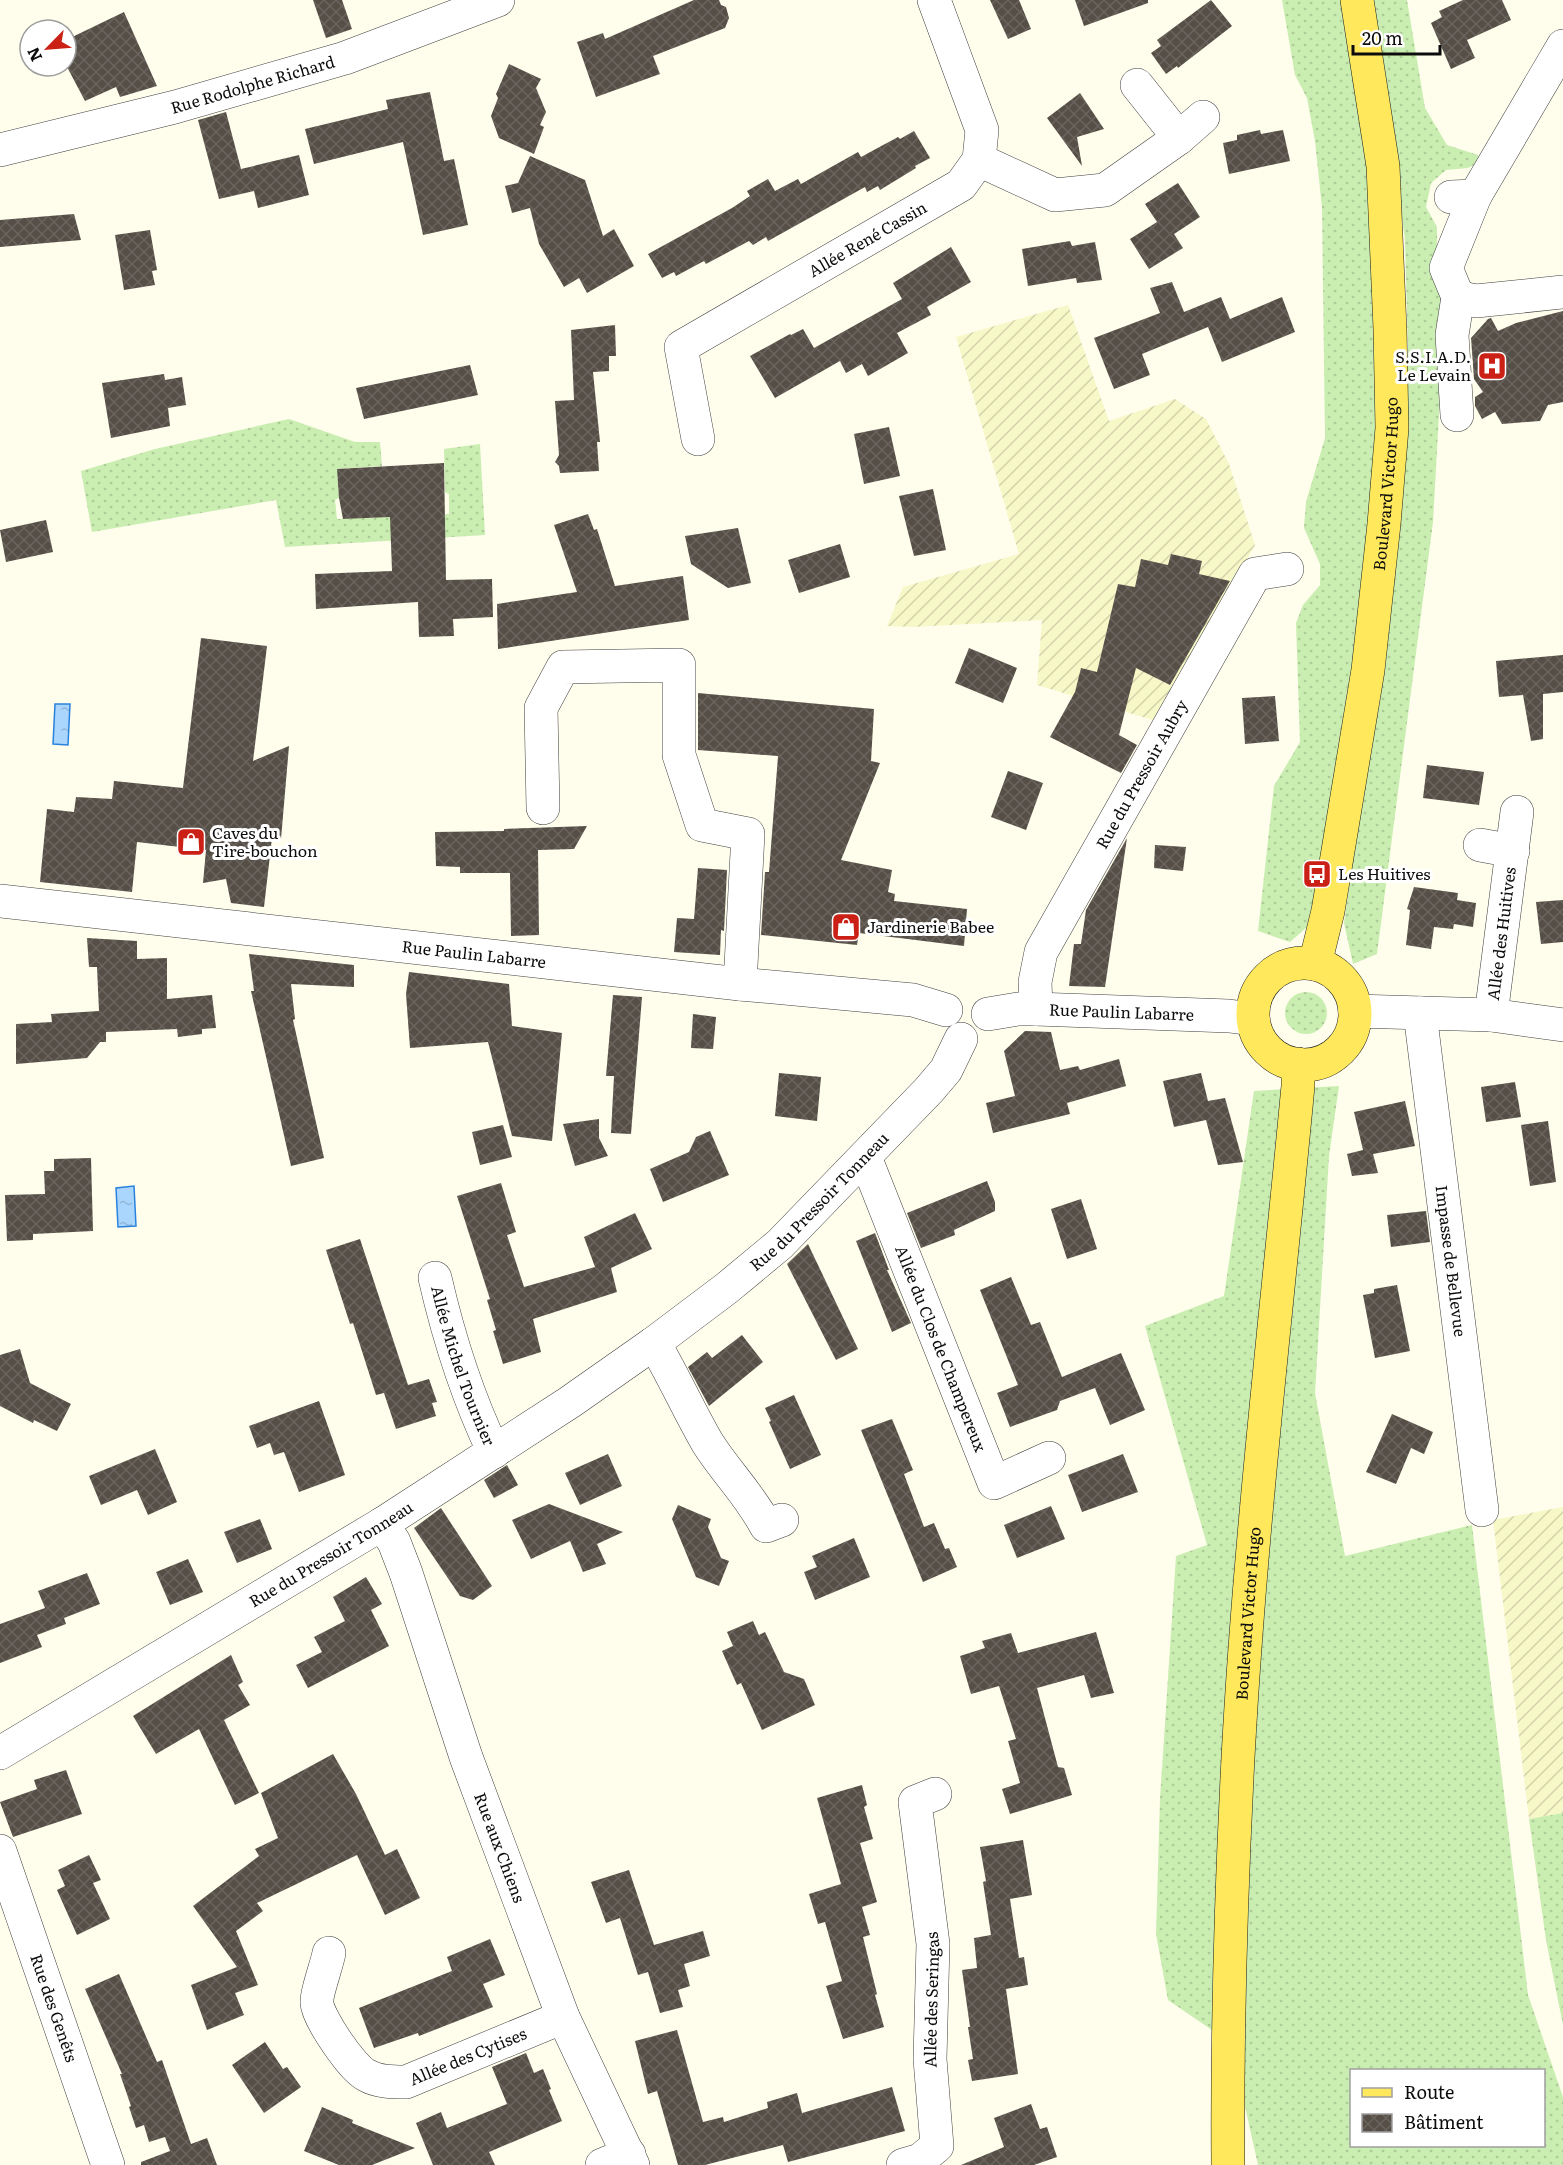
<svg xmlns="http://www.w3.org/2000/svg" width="1563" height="2165" font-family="Literata,serif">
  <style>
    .farmland { fill: url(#farmland-furrows) }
    .grass { fill: url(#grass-dots); fill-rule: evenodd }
    .water { fill: url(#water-ripples); stroke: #2982dc; stroke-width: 1.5 }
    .building { fill: url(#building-cross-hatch) }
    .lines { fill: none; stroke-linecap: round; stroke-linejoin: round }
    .minor-casing { stroke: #3f3f3f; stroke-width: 34 }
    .major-casing { stroke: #1d1d1d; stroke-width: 34 }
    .minor { stroke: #fff; stroke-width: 33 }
    .major { stroke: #ffe85c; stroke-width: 33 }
    .labels { text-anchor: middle; stroke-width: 6; stroke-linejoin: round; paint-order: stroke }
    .street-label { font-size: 16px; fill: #0c0c0c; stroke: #fff }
    .poi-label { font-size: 16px; fill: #0c0c0c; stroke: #fff; text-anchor: start }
  </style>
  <defs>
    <pattern id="farmland-furrows" width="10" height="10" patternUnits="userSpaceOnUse" patternTransform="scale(1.5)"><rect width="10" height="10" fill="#f7f8c8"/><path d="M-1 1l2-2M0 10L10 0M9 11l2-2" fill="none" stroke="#d3d3ab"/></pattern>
    <pattern id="grass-dots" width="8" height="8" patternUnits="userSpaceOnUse" patternTransform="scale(1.5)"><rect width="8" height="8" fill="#caeeb1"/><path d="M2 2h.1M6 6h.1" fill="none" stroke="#accb97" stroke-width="1.8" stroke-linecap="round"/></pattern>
    <pattern id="water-ripples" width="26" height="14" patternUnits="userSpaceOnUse" patternTransform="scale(1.5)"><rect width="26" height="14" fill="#aad5fd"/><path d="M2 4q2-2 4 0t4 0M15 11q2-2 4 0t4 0" fill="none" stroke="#91b6d8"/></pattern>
    <pattern id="building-cross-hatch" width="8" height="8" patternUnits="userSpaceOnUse" patternTransform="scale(1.5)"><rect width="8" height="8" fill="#564f47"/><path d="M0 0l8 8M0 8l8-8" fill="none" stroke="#69645d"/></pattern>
  </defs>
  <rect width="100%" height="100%" fill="#fffdec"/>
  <g class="farmland">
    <path d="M1068,305L1109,421L1175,399L1206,419L1229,464L1255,545L1159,722L1037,685L1042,620L914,627L887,626L903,587L1019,554L956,337Z"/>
    <path d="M1563,1507V1813L1529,1819L1493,1520Z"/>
  </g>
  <g class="grass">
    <path d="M1282,0H1345L1369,140L1378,273L1377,466L1364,593L1317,884L1307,927L1290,942L1258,931L1274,786L1300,742L1296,623L1303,605L1320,585V564L1304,528L1306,502L1325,438L1322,208L1315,141L1307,98L1295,75Z"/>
    <path d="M1373,0H1407L1425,108L1447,145L1478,155L1479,162L1468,168L1446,170L1431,183L1426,207L1437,227V287L1445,307L1433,522L1377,954L1353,964L1344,923L1387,623L1402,481L1408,350L1405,240Z"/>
    <path d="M289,419L355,442H380L382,466L337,469L339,498L335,500L337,519L449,514V494L445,492L444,449L480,444L485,535L285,547L276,500L92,532L81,471L155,449Z"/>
    <circle cx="1306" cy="1013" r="21"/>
    <path d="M1339,1086L1329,1156L1315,1393L1345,1556L1472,1525L1528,1995L1563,2097V2165H1258L1231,2043L1168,2000L1156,1934L1160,1799L1176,1556L1207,1545L1145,1326L1224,1296L1254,1091ZM1352,2070H1544V2146H1352Z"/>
    <path d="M1563,1813V2025L1546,1940L1529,1819Z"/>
  </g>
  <g class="water">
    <path d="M55,704H70L68,745L53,744Z"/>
    <path d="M134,1186L136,1226L118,1227L116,1188Z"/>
  </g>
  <g class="building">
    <path d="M313,0H342L352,29L326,38Z"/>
    <path d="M694,0H719L721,5L726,7L729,18L725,28L653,56L660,74L596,97L577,42L603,33L605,39Z"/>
    <path d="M990,0H1019L1031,29L1008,39Z"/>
    <path d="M1075,0H1148V3L1084,26Z"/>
    <path d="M1211,0L1232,26L1178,68L1177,66L1166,74L1151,53L1161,46L1157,40Z"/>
    <path d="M1463,0H1502L1511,20L1467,40L1475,58L1451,69L1431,23L1442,17L1439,11Z"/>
    <path d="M124,12L157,86L120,97L116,87L85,101L66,65V40Z"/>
    <path d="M509,64L541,79L536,88L546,112L540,125L544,127L534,154L499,138L491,116L498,98L496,94Z"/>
    <path d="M430,92L444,161L454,159L468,225L423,235L403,142L314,164L305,129L388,109L386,100Z"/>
    <path d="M1080,93L1104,129L1077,137L1082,166L1047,118Z"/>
    <path d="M226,112L241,169L299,155L309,195L258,208L254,191L219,199L198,120Z"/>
    <path d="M1260,130L1261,134L1283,130L1290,161L1229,174L1223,143L1237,140V135Z"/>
    <path d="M914,131L930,158L915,166L916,168L880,190L878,186L867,192L865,187L768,241L766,237L753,245L749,241L706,264L704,261L676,276L674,272L662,278L648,254L732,208L750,196L747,191L768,179L775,191L798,179L801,184L858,152L861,157L898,137L900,139Z"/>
    <path d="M530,156L585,180L603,236L614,229L634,266L587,293L579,278L564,287L539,244L530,208L512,213L505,186L518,183Z"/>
    <path d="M1178,183L1200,217L1174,234L1183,248L1149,269L1130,239L1157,222L1145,204Z"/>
    <path d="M74,214L81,240L0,247V220Z"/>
    <path d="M150,230L157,270L152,271L155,285L124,290L115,235Z"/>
    <path d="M1070,241L1072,246L1095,242L1102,280L1077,283L1076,278L1028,286L1022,249Z"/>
    <path d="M951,247L971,282L927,307L931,315L897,333L908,353L868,376L862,364L846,373L840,361L775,398L750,356L790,334L791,335L803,329L814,348L902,299L893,283Z"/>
    <path d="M1172,282L1184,312L1221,297L1230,319L1282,297L1295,332L1222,362L1208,327L1142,354L1150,375L1114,389L1094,338L1160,313L1150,288Z"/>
    <path d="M1563,311V402L1548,405L1540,421L1502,424L1495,412L1482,419L1475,406V397L1483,392L1474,379L1471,338L1488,319L1491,318L1498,331L1516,323Z"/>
    <path d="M615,325L616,356H609V371L593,372L600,442H597L599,471L560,473L559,466L555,462L559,455L555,401L574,400L571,330Z"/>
    <path d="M470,365L478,395L364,419L356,388Z"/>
    <path d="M164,374L165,380L182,377L186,405L168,408L170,426L111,438L102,383Z"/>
    <path d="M889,427L900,476L864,484L854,434Z"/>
    <path d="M444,463L446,580L492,579L493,617L453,619L454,636L419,637L418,602L316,609L315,574L392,571L390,517L343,519L339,498L337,469Z"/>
    <path d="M933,489L946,550L914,556L899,496Z"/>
    <path d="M588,514L594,530L597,529L615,586L683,576L689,620L498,649L497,604L577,592L554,525Z"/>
    <path d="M46,520L53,552L6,562L0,530Z"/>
    <path d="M738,528L751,583L728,588L691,564L685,536Z"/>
    <path d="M840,544L850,577L799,593L788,560Z"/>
    <path d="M1171,554L1202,561L1199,574L1230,581L1170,685L1136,668L1119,735L1137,745L1121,773L1050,737L1075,692L1081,668L1097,672L1118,584L1135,587L1141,559L1168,565Z"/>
    <path d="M201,638L267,646L253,761L289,746L281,839L272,838L264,907L231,903L226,879L203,883L206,850L137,842L132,892L40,882L47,809L74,812L76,797L112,799L114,781L183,788Z"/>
    <path d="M969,648L1017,668L1003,703L955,683Z"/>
    <path d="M1563,655V692L1543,694V739L1531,741L1523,695L1499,697L1496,661Z"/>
    <path d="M698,693L874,709L871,761L880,763L841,860L892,870L888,892L895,894L894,901L967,909L964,946L859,933L857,945L761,935L765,872H769L778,756L698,750Z"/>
    <path d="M1275,696L1279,741L1245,744L1242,698Z"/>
    <path d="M1427,765L1484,772L1479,805L1423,798Z"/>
    <path d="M1008,771L1043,783L1026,830L991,817Z"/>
    <path d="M587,826L574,849L538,850L539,935L511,936L510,873H460V867L436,866L435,832L504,831V829Z"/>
    <path d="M1127,838L1105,987L1069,986L1074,944H1081L1086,910Z"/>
    <path d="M1155,845L1186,847L1183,871L1154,868Z"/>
    <path d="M698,868L727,870L724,931L721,930L720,955L674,952L677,918L694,919Z"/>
    <path d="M1414,887L1458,893L1457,900L1476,903L1473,927L1454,924L1453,929L1434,927L1431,949L1406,945L1410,910L1407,909Z"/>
    <path d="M1563,900V942L1541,944L1536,902Z"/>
    <path d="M87,938L137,941V959L167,958V999L212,995L216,1028L202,1029V1034L178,1037L177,1029L106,1032V1042H100L87,1058L16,1064V1024L52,1022L51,1014L99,1011L97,967H89Z"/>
    <path d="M249,954L354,965V987L291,984L295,1019L293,1020L324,1158L291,1166L251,991H254Z"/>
    <path d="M409,972L509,984L512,1026L562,1033L552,1141L512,1136L488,1042L410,1048L406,994Z"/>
    <path d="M613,995L642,997L631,1134L611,1133L614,1076H606Z"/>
    <path d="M693,1014L716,1017L713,1049L691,1048Z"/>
    <path d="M1025,1031L1051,1032L1060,1070L1078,1066L1080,1070L1119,1059L1126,1086L1067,1103L1070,1114L993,1133L986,1103L1015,1096L1004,1051Z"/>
    <path d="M779,1073L821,1077L817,1121L775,1116Z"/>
    <path d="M1201,1073L1208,1101L1225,1098L1243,1162L1218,1165L1206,1120L1174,1127L1163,1081Z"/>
    <path d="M1515,1082L1521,1117L1486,1122L1481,1087Z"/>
    <path d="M1405,1101L1415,1146L1373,1154L1378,1173L1352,1176L1347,1154L1363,1150L1354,1112Z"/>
    <path d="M599,1119V1138L608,1156L575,1166L563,1124Z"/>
    <path d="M1548,1121L1556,1182L1530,1186L1521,1125Z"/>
    <path d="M503,1125L512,1157L480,1165L472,1132Z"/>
    <path d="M710,1131L729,1175L663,1202L650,1169L689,1152L696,1137Z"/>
    <path d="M91,1158L93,1231L33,1234V1240L7,1241L5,1195L45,1194L44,1171H54V1159Z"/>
    <path d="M987,1181L995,1202V1211L954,1230L955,1235L921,1248L907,1213Z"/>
    <path d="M501,1183L516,1232L507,1235L524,1287L595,1267L584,1237L635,1213L652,1249L611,1268L617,1292L533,1319L541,1352L503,1364L493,1331L496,1330L487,1300L490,1299L457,1196Z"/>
    <path d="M1081,1199L1097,1249L1067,1259L1051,1209Z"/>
    <path d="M1426,1211L1430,1242L1391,1247L1387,1215Z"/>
    <path d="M875,1233L889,1270H887L911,1323L892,1332L856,1241Z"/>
    <path d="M360,1239L408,1385L429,1379L437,1402L432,1403L436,1416L396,1429L384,1393L376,1395L353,1323L350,1324L326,1250Z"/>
    <path d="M808,1244L858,1349L836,1360L787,1264Z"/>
    <path d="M1011,1277L1031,1325L1040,1322L1062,1377L1121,1353L1145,1410L1110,1425L1095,1388L1060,1401L1057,1410L1010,1427L997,1393L1018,1385L980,1290Z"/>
    <path d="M1397,1285L1410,1351L1375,1358L1363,1295L1374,1293V1289Z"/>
    <path d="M742,1335L763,1362L709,1406L688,1367L707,1352L712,1358Z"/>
    <path d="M20,1349L30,1383L71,1404L57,1431L34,1420L33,1423L0,1406V1355Z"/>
    <path d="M794,1395L821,1455L790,1469L769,1422L771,1421L765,1408Z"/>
    <path d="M319,1401L345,1475L299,1492L284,1452L274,1455L270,1443L257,1448L249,1426Z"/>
    <path d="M1392,1414L1433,1432L1424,1454L1411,1448L1396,1484L1366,1472Z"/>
    <path d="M892,1419L913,1470L904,1474L924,1527L934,1523L945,1549L949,1548L957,1567L923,1582L861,1430Z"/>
    <path d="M155,1449L177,1502L148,1515L137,1490L101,1505L89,1476Z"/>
    <path d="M608,1454L622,1486L580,1505L565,1473Z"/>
    <path d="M1123,1454L1138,1492L1082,1512L1068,1475Z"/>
    <path d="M507,1465L518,1485L494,1498L484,1480Z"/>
    <path d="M549,1504L623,1532L597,1544L606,1564L583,1572L570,1541L531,1559L512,1520Z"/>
    <path d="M678,1505L711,1519L708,1527L721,1558L729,1561L719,1586L696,1577L672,1519Z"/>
    <path d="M1051,1506L1065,1539L1017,1558L1004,1525Z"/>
    <path d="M441,1508L492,1586L473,1600L460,1596L414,1528Z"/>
    <path d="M260,1519L272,1549L237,1563L224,1532Z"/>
    <path d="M854,1538L870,1577L815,1600L804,1572L817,1567L812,1556Z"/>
    <path d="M188,1559L203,1592L170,1605L156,1572Z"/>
    <path d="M87,1573L100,1604L64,1618L66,1624L37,1635L42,1647L0,1663V1624L45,1608L38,1591Z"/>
    <path d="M366,1577L382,1604L371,1610L389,1646L308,1688L296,1665L322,1652L314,1637L345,1621L333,1597Z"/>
    <path d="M753,1621L759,1635L765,1632L784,1672L804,1679L815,1705L762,1730L741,1683L737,1685L722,1651L733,1646L727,1632Z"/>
    <path d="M1096,1632L1114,1693L1091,1698L1084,1675L1037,1688L1058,1767L1064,1768L1072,1795L1010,1814L1002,1789L1020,1783L1008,1741L1016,1739L999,1686L971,1694L960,1656L985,1648L982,1641L1011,1633L1018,1653Z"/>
    <path d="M231,1655L243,1682L238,1685L250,1705L224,1720L259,1793L235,1805L199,1729L156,1754L133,1716Z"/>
    <path d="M333,1754L356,1794L385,1855L397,1849L420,1898L385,1915L357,1855L257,1903L263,1911L236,1931L258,1985L235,1993L244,2015L207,2030L191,1985L237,1967L193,1906L259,1856L255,1849L278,1838L261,1793Z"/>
    <path d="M66,1770L82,1814L13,1837L0,1802L37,1789L34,1780Z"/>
    <path d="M862,1785L867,1805L864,1807L873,1839L860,1843L877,1902L862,1907L870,1935L863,1937L877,1994L875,1995L884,2027L843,2039L826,1986L842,1981L825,1922L818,1924L809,1894L841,1884L817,1798Z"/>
    <path d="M1023,1840L1032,1895L1010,1899L1019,1958L1024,1957L1028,1985L1006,1989L1018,2074L972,2081L968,2060L973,2059L968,2027H970L962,1970L977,1968L974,1938L991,1935L983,1882L986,1881L980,1847Z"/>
    <path d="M89,1855L101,1880L93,1883L110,1919L77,1935L57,1890L65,1886L58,1870Z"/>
    <path d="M629,1870L654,1945L703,1931L710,1956L684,1964L690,1986L678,1990L683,2007L660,2013L648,1972L638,1975L620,1918L606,1923L591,1882Z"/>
    <path d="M490,1939L505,1975L483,1984L493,2007L419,2036L418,2033L374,2048L359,2008L452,1971L447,1957Z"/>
    <path d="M119,1974L157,2062L162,2060L191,2144L207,2138L217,2165H141V2162L170,2151L165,2137L149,2142L144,2125L136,2128L129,2107L131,2106L120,2074H122L85,1989Z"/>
    <path d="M677,2030L703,2122L723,2117L724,2122L768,2108L767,2102L797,2093L802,2113L892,2087L905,2131L788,2162L783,2145L705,2165H678L657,2091L648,2094L635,2041Z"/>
    <path d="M265,2042L283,2069L287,2067L301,2087L264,2113L232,2065Z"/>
    <path d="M526,2053L534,2073L543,2069L551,2089L549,2090L562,2121L489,2152L495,2165H433L416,2123L441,2112L447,2128L507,2104L492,2067Z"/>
    <path d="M1031,2104L1040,2129L1047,2127L1057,2157L1034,2165H961L1004,2147L994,2118Z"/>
    <path d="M322,2107L353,2120L352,2123L415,2148L372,2165H339L304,2151Z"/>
  </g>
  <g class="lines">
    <g class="minor-casing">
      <g id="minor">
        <path d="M1137,85L1179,138"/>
        <path id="s1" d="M0,150L175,107L345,58L498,0"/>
        <path d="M979,160L1055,195L1105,190L1179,138L1203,117"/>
        <path d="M1451,197L1475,196L1563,46"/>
        <path d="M1458,297L1446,268L1475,196"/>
        <path d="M1457,415L1452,335L1458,297L1476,301L1563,292"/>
        <path id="s2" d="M698,439L681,347L961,185L979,160L982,130L934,0"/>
        <path d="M543,808L541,708L563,667L679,665V755L702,825L748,834L740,984"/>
        <path d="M1480,845L1513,851"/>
        <path id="s3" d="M0,901L740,984L913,1000L946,1010"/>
        <path id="s4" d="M1036,1009L1035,982L1041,952L1255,574L1287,569"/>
        <path d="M1355,1011L1491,1015L1563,1025"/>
        <path id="s5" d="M1420,1013L1482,1510"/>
        <path id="s6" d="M988,1014L1018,1009H1036L1229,1016L1253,1019"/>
        <path id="s7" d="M1491,1015L1517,812"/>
        <path id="s8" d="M865,1157L994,1483L1049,1458"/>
        <path id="s9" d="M435,1278C449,1339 467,1396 494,1452"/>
        <path d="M654,1343C673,1375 688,1409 707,1442C725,1471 750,1495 766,1526L782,1520"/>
        <path id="s10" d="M382,1524L394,1542L406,1573L466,1757L563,2017L633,2165"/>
        <path id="s11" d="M0,1753L382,1524L570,1402L654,1343L727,1288L780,1244L929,1090L946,1070L961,1039"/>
        <path id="s12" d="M0,1851L108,2165"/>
        <path id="s13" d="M329,1953C327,1964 316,1994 317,2003C318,2018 352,2068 366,2075C378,2082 392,2082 406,2082L563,2017"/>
        <path d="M602,2165L629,2154"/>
        <path id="s14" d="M903,2165L920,2160L937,2146L930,2059L933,1944L915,1802L935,1794"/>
      </g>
    </g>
    <g class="major-casing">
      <g id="major">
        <circle cx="1304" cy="1014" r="51"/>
        <path id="s15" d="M1315,964L1328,911L1368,670L1384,524L1392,428L1390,329L1383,166L1357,0"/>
        <path id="s16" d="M1228,2165C1227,2029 1231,1893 1238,1758C1250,1533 1277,1310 1298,1086V1064"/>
      </g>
    </g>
    <use href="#minor" class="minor"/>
    <use href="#major" class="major"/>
  </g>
  <defs>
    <g id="hospital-square" transform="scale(1.5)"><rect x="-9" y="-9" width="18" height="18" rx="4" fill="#cb2015" stroke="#fff"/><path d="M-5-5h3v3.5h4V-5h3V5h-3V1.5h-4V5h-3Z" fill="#fff"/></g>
    <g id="shop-square" transform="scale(1.5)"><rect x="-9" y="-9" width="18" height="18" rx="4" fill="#cb2015" stroke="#fff"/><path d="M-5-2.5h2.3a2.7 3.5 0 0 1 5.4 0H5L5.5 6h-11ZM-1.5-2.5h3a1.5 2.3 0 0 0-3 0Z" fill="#fff"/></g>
    <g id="bus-square" transform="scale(1.5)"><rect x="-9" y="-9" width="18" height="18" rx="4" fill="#cb2015" stroke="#fff"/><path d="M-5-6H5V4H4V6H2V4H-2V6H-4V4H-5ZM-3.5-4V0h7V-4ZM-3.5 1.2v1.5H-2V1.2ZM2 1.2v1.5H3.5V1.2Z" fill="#fff"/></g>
  </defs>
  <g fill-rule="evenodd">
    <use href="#hospital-square" x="1492" y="366"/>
    <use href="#shop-square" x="191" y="842"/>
    <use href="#bus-square" x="1317" y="874"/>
    <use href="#shop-square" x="846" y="927"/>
  </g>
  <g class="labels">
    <g class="street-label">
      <text dy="6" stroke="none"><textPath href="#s1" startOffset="261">Rue Rodolphe Richard</textPath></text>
      <text dy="6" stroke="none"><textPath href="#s2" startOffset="309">Allée René Cassin</textPath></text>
      <text dy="6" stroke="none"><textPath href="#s15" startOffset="486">Boulevard Victor Hugo</textPath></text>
      <text dy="6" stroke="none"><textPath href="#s4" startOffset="262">Rue du Pressoir Aubry</textPath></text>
      <text dy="6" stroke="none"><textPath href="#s7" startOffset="82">Allée des Huitives</textPath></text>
      <text dy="6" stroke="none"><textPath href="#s3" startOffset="477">Rue Paulin Labarre</textPath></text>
      <text dy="6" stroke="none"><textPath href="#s6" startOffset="134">Rue Paulin Labarre</textPath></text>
      <text dy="6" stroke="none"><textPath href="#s11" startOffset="990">Rue du Pressoir Tonneau</textPath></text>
      <text dy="6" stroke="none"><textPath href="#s5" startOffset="250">Impasse de Bellevue</textPath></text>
      <text dy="6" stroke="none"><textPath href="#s8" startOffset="206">Allée du Clos de Champereux</textPath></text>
      <text dy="6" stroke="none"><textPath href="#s9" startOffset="92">Allée Michel Tournier</textPath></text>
      <text dy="6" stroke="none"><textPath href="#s11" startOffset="386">Rue du Pressoir Tonneau</textPath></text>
      <text dy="6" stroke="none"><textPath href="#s16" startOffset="552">Boulevard Victor Hugo</textPath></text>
      <text dy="6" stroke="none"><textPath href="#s10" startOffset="345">Rue aux Chiens</textPath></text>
      <text dy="6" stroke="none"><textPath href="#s14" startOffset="186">Allée des Seringas</textPath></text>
      <text dy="6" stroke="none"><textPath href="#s12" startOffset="166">Rue des Genêts</textPath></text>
      <text dy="6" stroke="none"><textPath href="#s13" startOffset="248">Allée des Cytises</textPath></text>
    </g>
    <g class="poi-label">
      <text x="1471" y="363" text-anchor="end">S.S.I.A.D.<tspan x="1471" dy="18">Le Levain</tspan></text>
      <text x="212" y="839">Caves du<tspan x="212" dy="18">Tire-bouchon</tspan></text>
      <text x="1338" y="880">Les Huitives</text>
      <text x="867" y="933">Jardinerie Babee</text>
    </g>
  </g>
  <rect x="1350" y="2069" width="195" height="78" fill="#ffffff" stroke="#9e9e9e" stroke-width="1.5"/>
  <rect x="1362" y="2088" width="30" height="9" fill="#ffe85c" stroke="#9e9e9e" stroke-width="1.5"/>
  <text x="1404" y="2099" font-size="18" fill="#0c0c0c">Route</text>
  <rect x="1362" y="2114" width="30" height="18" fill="url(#building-cross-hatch)" stroke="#9e9e9e" stroke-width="1.5"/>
  <text x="1404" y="2129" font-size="18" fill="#0c0c0c">Bâtiment</text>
  <g transform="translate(48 48) rotate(245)"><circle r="28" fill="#ffffff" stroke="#9e9e9e" stroke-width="1.5"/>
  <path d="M0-4.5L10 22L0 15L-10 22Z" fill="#cb2015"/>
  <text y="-9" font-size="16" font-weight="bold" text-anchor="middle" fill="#0c0c0c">N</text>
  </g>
  <path d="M1353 45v9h87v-9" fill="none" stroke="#0c0c0c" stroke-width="3"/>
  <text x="1362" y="45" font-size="18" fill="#0c0c0c" stroke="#ffffff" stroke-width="4.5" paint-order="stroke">20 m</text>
</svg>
